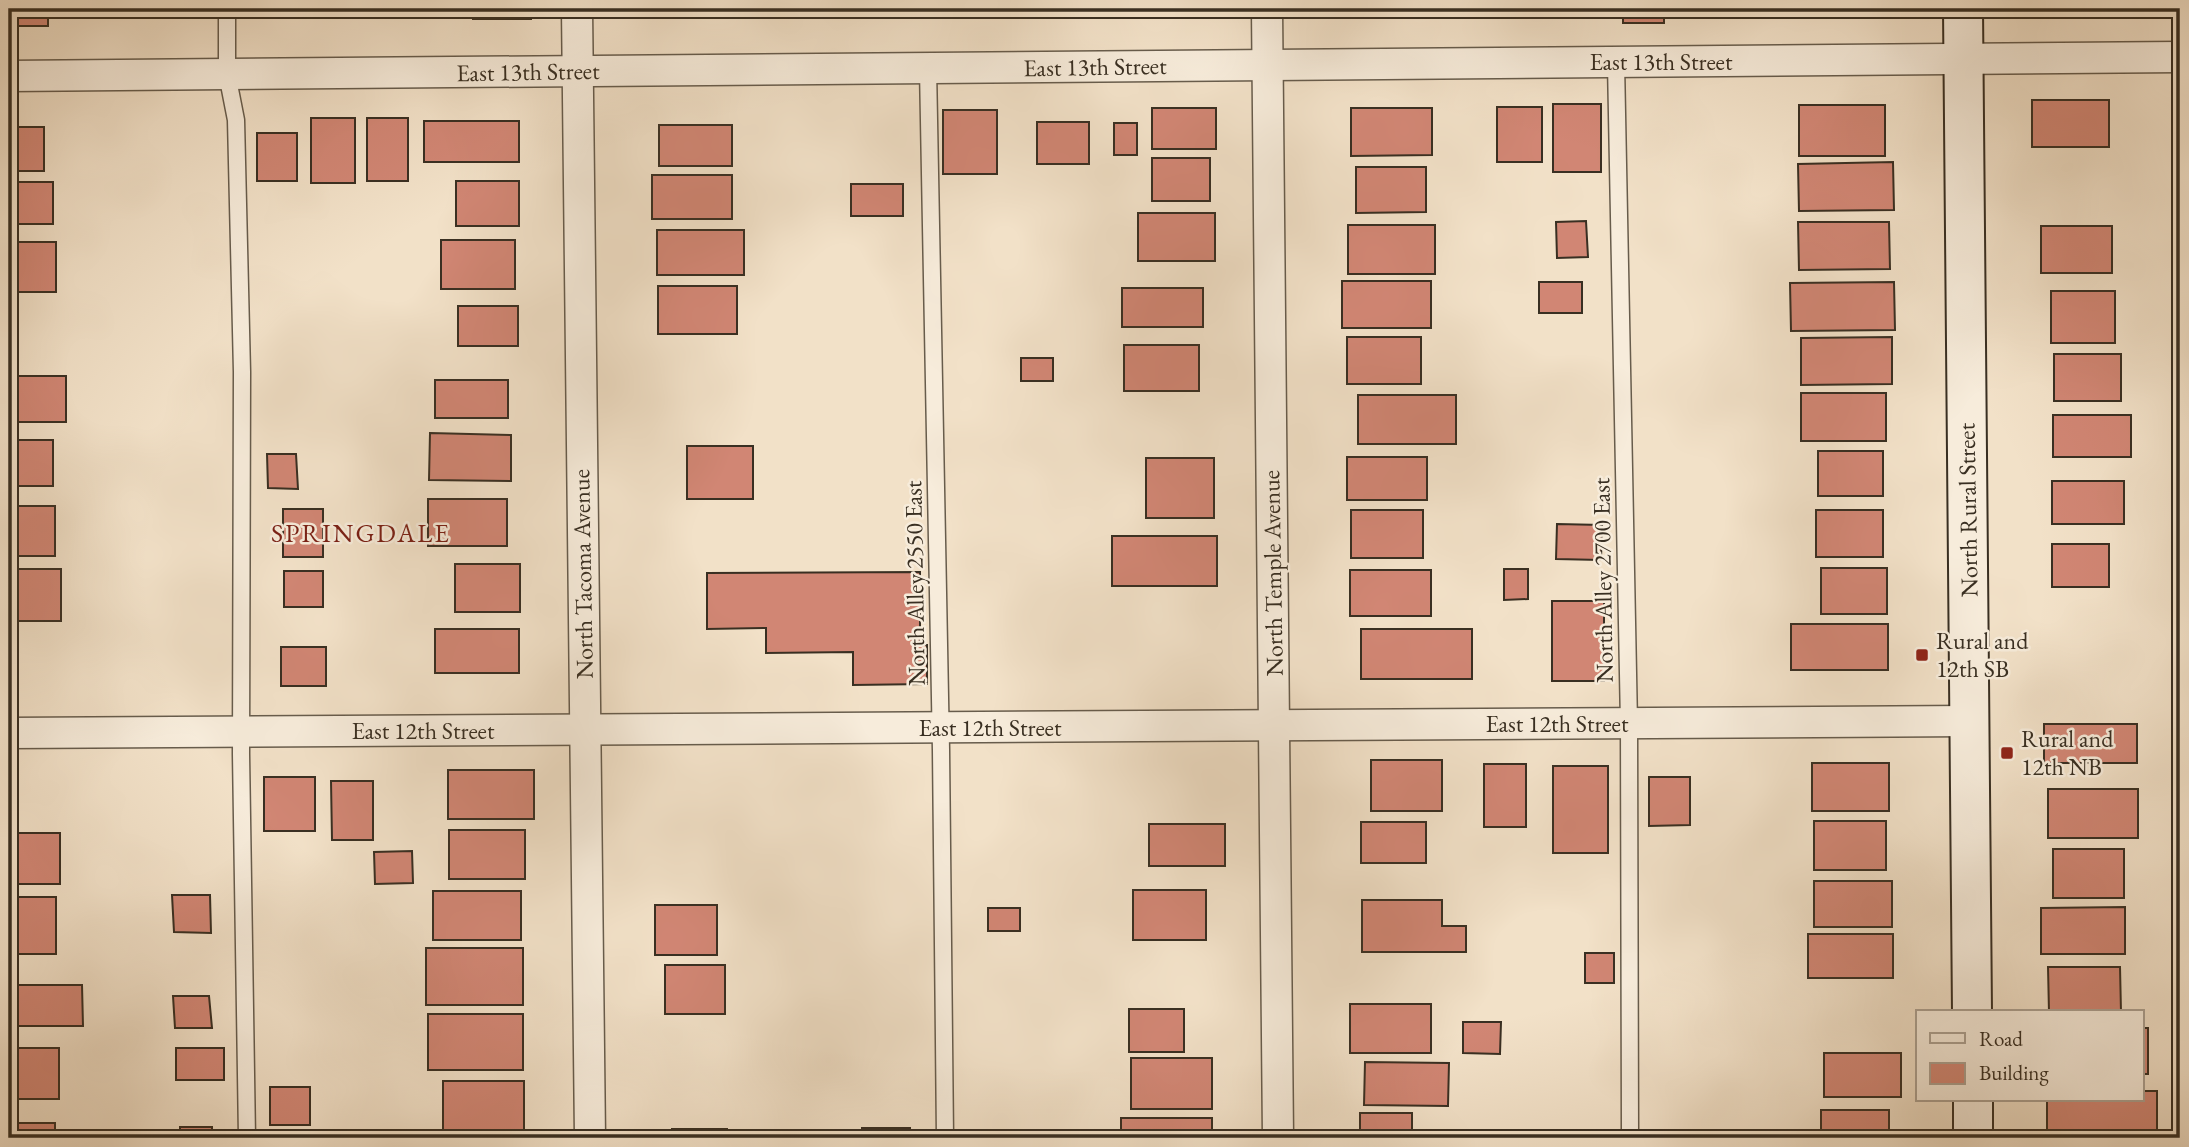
<svg xmlns="http://www.w3.org/2000/svg" width="2189" height="1147" font-family="'EB Garamond',serif">
  <style>
    .building { fill: #d18674; stroke: #392f22; stroke-width: 2 }
    .lines { fill: none; stroke-linecap: round; stroke-linejoin: round }
    .lane-casing { stroke: #675c4c; stroke-width: 19 }
    .street-casing { stroke: #675c4c; stroke-width: 33 }
    .secondary-casing { stroke: #392f22; stroke-width: 42 }
    .lane { stroke: #f7ecdb; stroke-width: 16 }
    .street { stroke: #f7ecdb; stroke-width: 30 }
    .secondary { stroke: #f7ecdb; stroke-width: 38 }
    .poi-dot { fill: #8f2418; stroke: #f7ecdb; stroke-width: 2.5 }
    .labels { text-anchor: middle; stroke-width: 5; stroke-linejoin: round; paint-order: stroke }
    .street-label { font-size: 24px; fill: #392f22; stroke: #f7ecdb }
    .poi-label { font-size: 24px; fill: #392f22; stroke: #f7ecdb; text-anchor: start }
    .neighbourhood-label { font-size: 26px; letter-spacing: 2px; fill: #7a1f14; stroke: #f7ecdb }
  </style>
  <rect width="100%" height="100%" fill="#f2e1c8"/>
  <filter id="stains"><feTurbulence type="fractalNoise" baseFrequency=".00286" numOctaves="4"/><feColorMatrix values="0 0 0 0 .2 0 0 0 0 .09 0 0 0 0 .02 0 0 0 .5 -.17"/></filter>
  <radialGradient id="worn" r=".72"><stop offset=".6" stop-color="#630" stop-opacity="0"/><stop offset="1" stop-color="#630" stop-opacity=".3"/></radialGradient>
  <g class="building">
    <rect x="9" y="9" width="39" height="17"/>
    <rect x="246" y="9" width="41" height="1"/>
    <rect x="473" y="9" width="58" height="10"/>
    <path d="M696,9H726L727,14L696,15Z"/>
    <rect x="1623" y="9" width="41" height="14"/>
    <rect x="2032" y="100" width="77" height="47"/>
    <rect x="1553" y="104" width="48" height="68"/>
    <rect x="1799" y="105" width="86" height="51"/>
    <rect x="1497" y="107" width="45" height="55"/>
    <rect x="1152" y="108" width="64" height="41"/>
    <path d="M1351,108H1432V155L1351,156Z"/>
    <rect x="943" y="110" width="54" height="64"/>
    <rect x="311" y="118" width="44" height="65"/>
    <rect x="367" y="118" width="41" height="63"/>
    <rect x="424" y="121" width="95" height="41"/>
    <rect x="1037" y="122" width="52" height="42"/>
    <rect x="1114" y="123" width="23" height="32"/>
    <rect x="659" y="125" width="73" height="41"/>
    <rect x="9" y="127" width="35" height="44"/>
    <rect x="257" y="133" width="40" height="48"/>
    <rect x="1152" y="158" width="58" height="43"/>
    <path d="M1893,162L1894,210L1799,211L1798,164Z"/>
    <path d="M1356,167H1426V212L1356,213Z"/>
    <rect x="652" y="175" width="80" height="44"/>
    <rect x="456" y="181" width="63" height="45"/>
    <rect x="9" y="182" width="44" height="42"/>
    <rect x="851" y="184" width="52" height="32"/>
    <rect x="1138" y="213" width="77" height="48"/>
    <path d="M1586,221L1588,257L1557,258L1556,222Z"/>
    <path d="M1798,222H1889L1890,269L1799,270Z"/>
    <rect x="1348" y="225" width="87" height="49"/>
    <rect x="2041" y="226" width="71" height="47"/>
    <rect x="657" y="230" width="87" height="45"/>
    <rect x="441" y="240" width="74" height="49"/>
    <rect x="9" y="242" width="47" height="50"/>
    <rect x="1342" y="281" width="89" height="47"/>
    <rect x="1539" y="282" width="43" height="31"/>
    <path d="M1894,282L1895,330L1791,331L1790,283Z"/>
    <rect x="658" y="286" width="79" height="48"/>
    <rect x="1122" y="288" width="81" height="39"/>
    <rect x="2051" y="291" width="64" height="52"/>
    <rect x="458" y="306" width="60" height="40"/>
    <rect x="1347" y="337" width="74" height="47"/>
    <path d="M1892,337V384L1801,385V338Z"/>
    <rect x="1124" y="345" width="75" height="46"/>
    <rect x="2054" y="354" width="67" height="47"/>
    <rect x="1021" y="358" width="32" height="23"/>
    <rect x="9" y="376" width="57" height="46"/>
    <rect x="435" y="380" width="73" height="38"/>
    <rect x="1801" y="393" width="85" height="48"/>
    <rect x="1358" y="395" width="98" height="49"/>
    <rect x="2053" y="415" width="78" height="42"/>
    <path d="M430,433L511,435V481L429,480Z"/>
    <rect x="9" y="440" width="44" height="46"/>
    <rect x="687" y="446" width="66" height="53"/>
    <rect x="1818" y="451" width="65" height="45"/>
    <path d="M267,454H296L298,489L268,488Z"/>
    <rect x="1347" y="457" width="80" height="43"/>
    <rect x="1146" y="458" width="68" height="60"/>
    <rect x="2052" y="481" width="72" height="43"/>
    <rect x="428" y="499" width="79" height="47"/>
    <rect x="9" y="506" width="46" height="50"/>
    <rect x="283" y="509" width="40" height="48"/>
    <rect x="1351" y="510" width="72" height="48"/>
    <rect x="1816" y="510" width="67" height="47"/>
    <path d="M1557,524L1602,525L1601,560L1556,559Z"/>
    <rect x="1112" y="536" width="105" height="50"/>
    <rect x="2052" y="544" width="57" height="43"/>
    <rect x="455" y="564" width="65" height="48"/>
    <rect x="1821" y="568" width="66" height="46"/>
    <rect x="9" y="569" width="52" height="52"/>
    <path d="M1504,569H1528V599L1504,600Z"/>
    <rect x="1350" y="570" width="81" height="46"/>
    <rect x="284" y="571" width="39" height="36"/>
    <path d="M920,572V645H927V684L853,685V652L766,653V628L707,629V573Z"/>
    <rect x="1552" y="601" width="52" height="80"/>
    <rect x="1791" y="624" width="97" height="46"/>
    <rect x="435" y="629" width="84" height="44"/>
    <rect x="1361" y="629" width="111" height="50"/>
    <rect x="281" y="647" width="45" height="39"/>
    <rect x="2044" y="724" width="93" height="39"/>
    <rect x="1371" y="760" width="71" height="51"/>
    <rect x="1812" y="763" width="77" height="48"/>
    <rect x="1484" y="764" width="42" height="63"/>
    <rect x="1553" y="766" width="55" height="87"/>
    <rect x="448" y="770" width="86" height="49"/>
    <rect x="264" y="777" width="51" height="54"/>
    <path d="M1649,777H1690V825L1649,826Z"/>
    <path d="M331,781H373V840H332Z"/>
    <rect x="2048" y="789" width="90" height="49"/>
    <rect x="1814" y="821" width="72" height="49"/>
    <rect x="1361" y="822" width="65" height="41"/>
    <rect x="1149" y="824" width="76" height="42"/>
    <rect x="449" y="830" width="76" height="49"/>
    <rect x="9" y="833" width="51" height="51"/>
    <rect x="2053" y="849" width="71" height="49"/>
    <path d="M412,851L413,883L375,884L374,852Z"/>
    <rect x="1814" y="881" width="78" height="46"/>
    <rect x="1133" y="890" width="73" height="50"/>
    <rect x="433" y="891" width="88" height="49"/>
    <path d="M172,895H210L211,933L174,932Z"/>
    <rect x="9" y="897" width="47" height="57"/>
    <path d="M1362,900H1442V926H1466V952H1362Z"/>
    <rect x="655" y="905" width="62" height="50"/>
    <path d="M2125,907V954H2041V908Z"/>
    <rect x="988" y="908" width="32" height="23"/>
    <rect x="1808" y="934" width="85" height="44"/>
    <rect x="426" y="948" width="97" height="57"/>
    <rect x="1585" y="953" width="29" height="30"/>
    <rect x="665" y="965" width="60" height="49"/>
    <path d="M2048,967H2120L2121,1012H2049Z"/>
    <path d="M10,985H82L83,1026H10Z"/>
    <path d="M173,996H209L212,1028H175Z"/>
    <rect x="1350" y="1004" width="81" height="49"/>
    <rect x="1129" y="1009" width="55" height="43"/>
    <rect x="428" y="1014" width="95" height="56"/>
    <path d="M1463,1022H1501L1500,1054L1463,1053Z"/>
    <rect x="2142" y="1028" width="6" height="46"/>
    <rect x="9" y="1048" width="50" height="51"/>
    <rect x="176" y="1048" width="48" height="32"/>
    <rect x="1824" y="1053" width="77" height="44"/>
    <rect x="1131" y="1058" width="81" height="51"/>
    <path d="M1365,1062L1449,1063L1448,1106L1364,1105Z"/>
    <rect x="443" y="1081" width="81" height="52"/>
    <rect x="270" y="1087" width="40" height="38"/>
    <path d="M2142,1091H2157V1138H2047V1100H2142Z"/>
    <rect x="1821" y="1110" width="68" height="28"/>
    <rect x="1360" y="1113" width="52" height="25"/>
    <rect x="1121" y="1118" width="91" height="20"/>
    <rect x="9" y="1123" width="46" height="15"/>
    <rect x="180" y="1127" width="32" height="11"/>
    <rect x="862" y="1128" width="48" height="10"/>
    <rect x="672" y="1129" width="55" height="9"/>
    <rect x="970" y="1136" width="32" height="2"/>
  </g>
  <g class="lines">
    <g class="lane-casing">
      <g id="lane">
        <path d="M227,9V74L236,120L242,372L241,754L247,1138"/>
        <path d="M1616,63L1629,724L1630,1138"/>
        <path d="M928,68L941,750L945,1138"/>
      </g>
    </g>
    <g class="street-casing">
      <g id="street">
        <path d="M577,9L590,1138"/>
        <path d="M1267,9L1278,1138"/>
        <path d="M9,76L2180,57"/>
        <path d="M9,733L1970,721"/>
      </g>
    </g>
    <g class="secondary-casing">
      <g id="secondary">
        <path d="M1963,9L1972,1012"/>
        <path d="M1973,1100V1138"/>
      </g>
    </g>
    <use href="#lane" class="lane"/>
    <use href="#street" class="street"/>
    <use href="#secondary" class="secondary"/>
  </g>
  <g class="poi-dot">
    <rect x="1915" y="648" width="14" height="14" rx="3.5"/>
    <rect x="2000" y="746" width="14" height="14" rx="3.5"/>
  </g>
  <g class="labels">
    <g class="street-label">
      <text x="1661" y="70">East 13th Street</text>
      <text transform="translate(1095 67) rotate(-1)" y="8">East 13th Street</text>
      <text transform="translate(528 72) rotate(-1)" y="8">East 13th Street</text>
      <text transform="translate(1968 510) rotate(-91)" y="8">North Rural Street</text>
      <text transform="translate(1273 573) rotate(-91)" y="8">North Temple Avenue</text>
      <text transform="translate(583 574) rotate(-91)" y="8">North Tacoma Avenue</text>
      <text transform="translate(1603 580) rotate(-91)" y="8">North Alley 2700 East</text>
      <text transform="translate(915 583) rotate(-91)" y="8">North Alley 2550 East</text>
      <text x="1557" y="732">East 12th Street</text>
      <text x="990" y="736">East 12th Street</text>
      <text x="423" y="739">East 12th Street</text>
    </g>
    <g class="poi-label">
      <text x="1936" y="649">Rural and<tspan x="1936" dy="28">12th SB</tspan></text>
      <text x="2021" y="747">Rural and<tspan x="2021" dy="28">12th NB</tspan></text>
    </g>
    <g class="neighbourhood-label">
      <text x="361" y="542">SPRINGDALE</text>
    </g>
  </g>
  <rect width="2189" height="1147" fill="none" stroke="#f2e1c8" stroke-width="35"/>
  <rect x="10" y="10" width="2168" height="1126" fill="none" stroke="#392f22" stroke-width="3.5"/>
  <rect x="18" y="18" width="2154" height="1112" fill="none" stroke="#392f22" stroke-width="2"/>
  <rect x="1916" y="1010" width="228" height="91" fill="#f7ecdb" stroke="#aba091" stroke-width="2"/>
  <rect x="1930" y="1033" width="35" height="10" fill="#f7ecdb" stroke="#aba091" stroke-width="2"/>
  <text x="1979" y="1046" font-size="21" fill="#392f22">Road</text>
  <rect x="1930" y="1063" width="35" height="21" fill="#d18674" stroke="#aba091" stroke-width="2"/>
  <text x="1979" y="1080" font-size="21" fill="#392f22">Building</text>
  <rect width="100%" height="100%" filter="url(#stains)"/>
  <rect width="100%" height="100%" fill="url(#worn)"/>
</svg>
